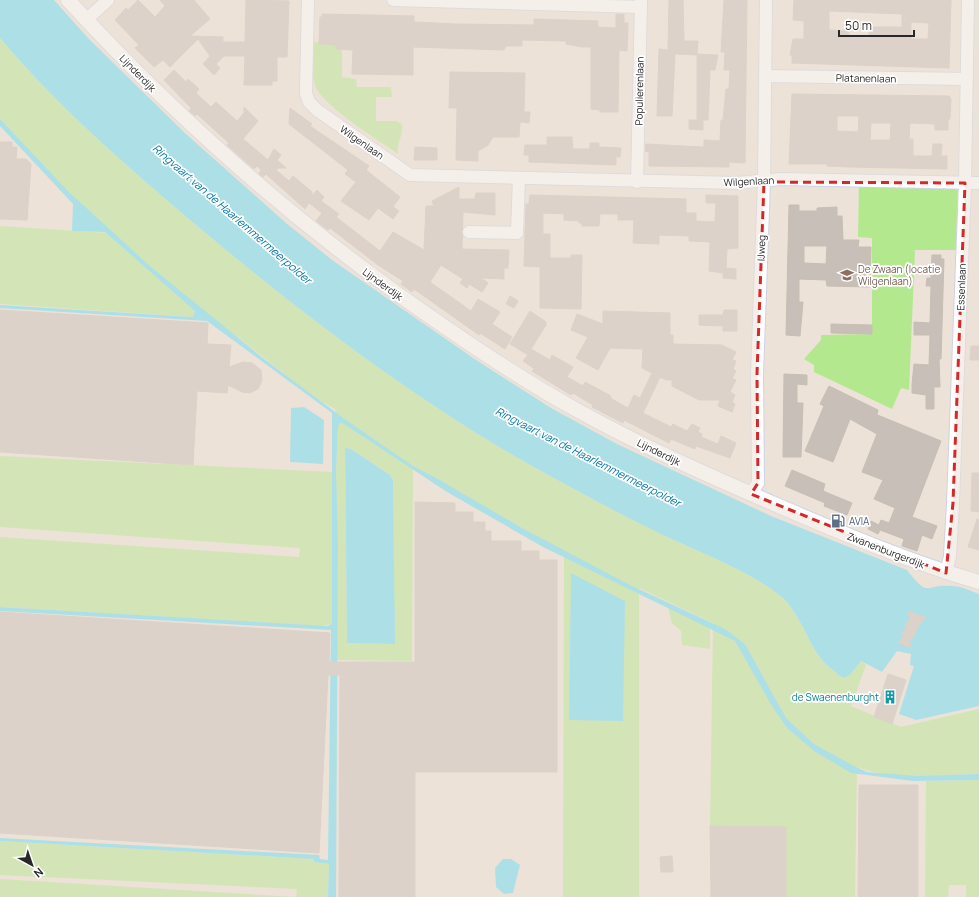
<svg xmlns="http://www.w3.org/2000/svg" width="979" height="897" font-family="Manrope,sans-serif">
  <style>
    .green { fill: #b4e88f; fill-rule: evenodd }
    .water { fill: #61dcf9 }
    .building { fill: #c7bfb8; stroke: #c8beb2; fill-rule: evenodd }
    .lines { fill: none; stroke-linecap: round; stroke-linejoin: round }
    .minor-casing { stroke: #ced3e3; stroke-width: 14 }
    .tertiary-casing { stroke: #ced3e3; stroke-width: 16 }
    .minor { stroke: #fff; stroke-width: 12 }
    .tertiary { stroke: #fff; stroke-width: 14 }
    .marked { fill: none; stroke: #d62828; stroke-width: 3; stroke-dasharray: 8 5; stroke-linejoin: round }
    .labels { text-anchor: middle; stroke-width: 3.5; stroke-linejoin: round; paint-order: stroke }
    .street-label { font-size: 10px; fill: #282828; stroke: #fff }
    .education-label { font-size: 10px; fill: #785e54; stroke: #fff; text-anchor: start }
    .service-label { font-size: 10px; fill: #4e5e75; stroke: #fff; text-anchor: start }
    .culture-label { font-size: 10px; fill: #0d838f; stroke: #fff; text-anchor: end }
    .water-label { font-size: 11px; font-style: italic; fill: #0278a3; stroke: #fff }
  </style>
  <rect width="100%" height="100%" fill="#ece2d8"/>
  <g class="green">
    <path d="M0,38C60,109 131,170 202,230C301,313 404,392 516,457C564,484 613,511 663,535C701,553 743,568 778,594C798,609 805,636 819,656C825,665 834,671 843,678L850,675L861,661L866,665L851,706L901,727L979,709V774C940,775 895,781 857,767L855,897H786V827L710,826L713,623L639,588V897H563L564,552L413,467L412,661L336,660V472L338,426L335,409L315,398L238,337L195,311L194,317L0,304V226L110,233L0,123ZM345,448L351,449L390,475L393,480L394,644L347,643Z"/>
    <path d="M313,42L342,44V77L356,79L357,87H391L392,97H376V121H396L402,124C404,134 396,144 398,154C380,141 321,105 315,85C311,72 313,55 313,42Z"/>
    <path d="M859,184L958,185L956,250H915L909,390L901,388L892,409L814,372V365L804,359L821,340V335L872,334V238L858,237Z"/>
    <path d="M0,456L332,472V624L323,626L0,607V537L299,557L300,548L0,527Z"/>
    <path d="M668,607L710,628V649L682,645L681,631L672,623Z"/>
    <path d="M979,780V897H966V885H949L948,897H925L926,781Z"/>
    <path d="M0,841L313,859L315,862L329,864L328,897H0V879L296,897L297,889L0,875Z"/>
  </g>
  <g class="water">
    <path d="M0,0H54L88,38L186,134L286,223L332,260L476,360L551,408L617,444L771,516L907,570C931,600 923,583 952,586C961,586 971,591 979,594V706L916,720L899,714L914,666L910,665L911,654L897,651L882,672L861,661L850,675L843,678C834,671 825,665 819,656C805,636 798,609 778,594C743,568 701,553 663,535C613,511 564,484 516,457C404,392 301,313 202,230C131,170 60,109 0,38Z"/>
    <path d="M0,119L69,192L151,267L263,358L346,420L413,466L438,479L522,528L630,585L725,629L745,644L786,718L814,744L852,765L867,772L918,776L979,774V780L913,781L851,773L814,751L787,728L770,703L735,641L543,547L447,492L341,422L338,426L336,472L338,542L336,897H328L329,864L315,862L313,859L0,841V838L319,855L320,859L328,860L331,630L0,611V607L328,626L332,624V413L207,321L0,308V305L193,317L195,311L105,232L72,231L73,204L0,126Z"/>
    <path d="M304,407L324,420L323,464L290,462L291,408Z"/>
    <path d="M345,448L351,449L390,475L393,480L395,644L347,643Z"/>
    <path d="M571,573L625,601L623,721L569,720Z"/>
    <path d="M503,859H511L520,865L513,893L504,894L496,887L495,868Z"/>
  </g>
  <g class="building">
    <path d="M138,0L155,17L165,6L160,0H194L210,19L190,36L223,37V42H245L246,0L289,1L287,57H277V81H272V85H244L245,56H224L216,64L220,68L214,75L203,64L210,56L198,39L170,67L163,60L154,67L135,48L139,45L115,20L126,8L128,10Z"/>
    <path d="M669,0H683L684,41H698L697,54L718,55L715,70H710L708,120H697V55L675,54L672,116H657L659,49L668,50Z"/>
    <path d="M724,0H747L745,163L729,162V167L649,166V152L645,151L646,144L704,147V140L720,141L721,120H723L726,89H729L730,70H724L725,52H721Z"/>
    <path d="M794,0H951L949,68L792,63V55H790L793,39H804V21L793,20ZM829,11L902,14V27H869V38L849,37V31L829,30ZM911,22L929,23L928,39H911Z"/>
    <path d="M322,14L414,16V22L456,24L534,25V19L598,21V27L616,28V14H624V23H628L627,51L619,50L618,112H600V110L591,109V47H582L566,44V41L522,40V46H506L504,50L413,47V75L352,74L353,50L336,49V45L319,44L320,17H322Z"/>
    <path d="M174,70L186,82L188,79L199,89L196,93L211,107L216,102L237,121L244,113V107L258,121L243,139L268,160L274,149L281,155L277,160L286,168H278L276,170L289,181L293,176L312,192V196L317,190L324,197L321,201L339,214L336,217L380,251L393,232L424,250L426,206H434L432,201L459,187V199H475L476,193H495V215L463,212L462,249L509,250L508,268H504V279L481,278L488,283L482,292L469,284L467,288L460,283L463,279L441,265L430,282L471,311L478,299L500,312L492,324L512,337L505,349L480,333L479,335L414,289L412,292L401,284L403,281L378,265L330,228L328,230L316,221L322,213L309,203L305,209L266,174L263,177L259,174L261,170L257,166L254,169L227,145L229,143L197,114L195,116L189,111L191,108L164,80Z"/>
    <path d="M450,72L525,73L524,112H530L529,123L520,122L519,137H493L488,145L478,151V161L456,160L457,108H449Z"/>
    <path d="M792,94L949,96L951,99L950,118L948,121V130H935V124L910,123L909,139H913V156H932L933,144H942L941,156H947V169L850,167L827,166V164H789ZM837,116H859L858,132L837,131ZM871,123H891L890,140H870Z"/>
    <path d="M290,108L312,124L310,126L369,166L366,170L400,197L393,207L399,211L393,219L378,208L369,220L341,201L356,182L345,174L348,170L289,124Z"/>
    <path d="M689,120H703V130L689,129Z"/>
    <path d="M547,137H572L573,149H590V143H599V147L621,148L620,157H616V165L529,162V155H524L525,145H547Z"/>
    <path d="M0,142H12V147H17L16,159H26L31,164L27,220L0,219Z"/>
    <path d="M415,147L437,148V160H414Z"/>
    <path d="M530,195L686,199V213H696V221L715,222L716,203H706V195L738,196V248L727,249L726,268L736,269V279L723,278V273L709,271L710,242L689,241V236L659,235V244L633,243L634,220H618V214H600L599,226H582V223H579V221L564,220V214L543,213V234H550V258H571V255H582L581,309L540,308V267L524,266L526,204H529Z"/>
    <path d="M789,205H799V211H817V208L837,207V216H842L843,240H859L858,247H871L870,287L827,286L826,280L799,279V302H803L800,336L786,335ZM804,246H827L826,264L804,263Z"/>
    <path d="M932,255H941V259H944L941,359H939L940,387H934V409H926V395L912,393V385L914,364L929,365L930,335H914V322L930,323L931,286H926L927,278H931Z"/>
    <path d="M510,296L518,301L514,308L506,304Z"/>
    <path d="M0,310L208,323L207,344L231,345L229,367L243,362L252,363L261,370L262,381L258,389L250,393L242,392L228,385L227,393L197,391L193,465L0,452Z"/>
    <path d="M724,310H737V331H723V326L699,325V315H723Z"/>
    <path d="M530,311L546,322V325L531,349L550,360L552,355L573,367L567,377L583,386L585,382L611,396L610,398L628,408L634,395L640,398L652,373L642,368L643,349L610,348L598,370L576,358L588,337L571,330L577,314L603,324V311L670,313V335H673V344L722,345L736,352L732,360L736,361L733,369L736,371L732,378L736,380L730,392L735,395L732,402L735,404L732,412L718,406L720,400H699L672,386V380H666L660,377L643,413L671,427L673,424L687,431L692,424L700,428L698,432L702,434L701,437L718,444L721,436L736,443L730,458L696,446L695,449L671,439L669,443L624,420L623,423L592,407L593,405L573,393L571,395L532,371L534,369L532,367L523,361L528,355L510,344Z"/>
    <path d="M831,324L872,325V334L831,333Z"/>
    <path d="M971,346H979V360H970Z"/>
    <path d="M784,374L807,375V385L797,384V403H803L801,457H783Z"/>
    <path d="M829,386L878,410L877,415L880,416L941,441L912,517L937,526L932,539L922,535L917,551L902,546L904,539L880,530L878,534L868,529L871,521L879,525L881,520L889,523L895,508L874,499L883,480L862,472L877,434L850,419L833,462L805,451L824,406L820,404Z"/>
    <path d="M792,470L825,484L823,491L852,503L847,515L824,506L825,503L785,486Z"/>
    <path d="M972,473H979V512L971,511Z"/>
    <path d="M415,502L455,503V512H473V522H485V531H491V541H521V551H539V560H557V772H415V897H339L340,675H328L319,853L0,833V612L330,633L329,662H415Z"/>
    <path d="M977,519H979V550L968,547Z"/>
    <path d="M908,611L921,616L923,615L926,618L923,619L914,634L915,636L909,640L912,648L898,643L904,637L902,633L907,628L905,624L910,620Z"/>
    <path d="M888,674L906,680L892,724L874,717Z"/>
    <path d="M859,785H918V897H858Z"/>
    <path d="M710,826L786,827V897H711Z"/>
    <path d="M672,856L673,872H661L660,857Z"/>
  </g>
  <g class="lines">
    <g class="minor-casing">
      <g id="minor">
        <path d="M308,0L306,93L309,102L317,110L410,175L737,183L781,179L979,183"/>
        <path d="M393,0L641,7"/>
        <path d="M86,20L108,0"/>
        <path d="M765,76L967,79"/>
        <path d="M637,182L641,1"/>
        <path d="M469,232L517,233L519,178"/>
        <path d="M751,494L758,483L757,374L764,182L766,0"/>
        <path d="M946,573L950,556L953,503L965,183L968,0"/>
      </g>
    </g>
    <g class="tertiary-casing">
      <path id="tertiary" d="M68,0C182,124 305,232 445,327C487,356 530,384 575,409C641,446 710,476 779,506C844,534 910,562 979,582"/>
    </g>
    <use href="#minor" class="minor"/>
    <use href="#tertiary" class="tertiary"/>
  </g>
  <path d="M0 0H979V897H0ZM764,182L965,183L953,503L946,573L751,494L758,483L757,374Z" fill="#ece2d8" fill-opacity=".55" fill-rule="evenodd"/>
  <path class="marked" d="M764,182L965,183L953,503L946,573L751,494L758,483L757,374Z"/>
  <defs>
    <g id="school-bare" transform="scale(1.08)"><path d="M0-5L7-2L0 1L-7-2ZM-4 1L0 2.5L4 1V4Q0 6-4 4Z" fill="#8d6e63" stroke="#fff" stroke-width="2.5" paint-order="stroke"/></g>
    <g id="fuel-bare" transform="scale(1.08)"><path d="M-5.5-6h7V0h2V4h1.3V-2.5L3-4.5l.8-.8L6-3V5H2.5V1h-1V6h-7ZM-4.2-4.7v3.2H.2V-4.7Z" fill="#5c6f8a" stroke="#fff" stroke-width="2.5" paint-order="stroke"/></g>
    <g id="building-bare" transform="scale(1.08)"><path d="M-4-6H4V6H1V3H-1V6H-4ZM-2.5-4.3h1.7v1.8h-1.7ZM.8-4.3h1.7v1.8H.8ZM-2.5-1h1.7V.8h-1.7ZM.8-1h1.7V.8H.8Z" fill="#0f9aa8" stroke="#fff" stroke-width="2.5" paint-order="stroke"/></g>
  </defs>
  <g fill-rule="evenodd">
    <use href="#school-bare" x="847" y="275"/>
    <use href="#fuel-bare" x="838" y="521"/>
    <use href="#building-bare" x="890" y="697"/>
  </g>
  <g class="labels">
    <g class="street-label">
      <text transform="translate(138 73) rotate(46)" y="4">Lijnderdijk</text>
      <text transform="translate(866 78) rotate(1)" y="4">Platanenlaan</text>
      <text transform="translate(639 91) rotate(-89)" y="4">Populierenlaan</text>
      <text transform="translate(362 142) rotate(35)" y="4">Wilgenlaan</text>
      <text transform="translate(749 181) rotate(-3)" y="4">Wilgenlaan</text>
      <text transform="translate(761 248) rotate(-88)" y="4">IJweg</text>
      <text transform="translate(383 284) rotate(36)" y="4">Lijnderdijk</text>
      <text transform="translate(961 287) rotate(-88)" y="4">Essenlaan</text>
      <text transform="translate(659 452) rotate(26)" y="4">Lijnderdijk</text>
      <text transform="translate(886 550) rotate(21)" y="4">Zwanenburgerdijk</text>
    </g>
    <g class="education-label">
      <text x="858" y="273">De Zwaan (locatie<tspan x="858" dy="12">Wilgenlaan)</tspan></text>
    </g>
    <g class="service-label">
      <text x="849" y="525">AVIA</text>
    </g>
    <g class="culture-label">
      <text x="879" y="701">de Swaenenburght</text>
    </g>
    <g class="water-label">
      <text transform="translate(232 214) rotate(41)" y="4">Ringvaart van de Haarlemmermeerpolder</text>
      <text transform="translate(588 457) rotate(27)" y="4">Ringvaart van de Haarlemmermeerpolder</text>
    </g>
  </g>
  <g transform="translate(32 865) rotate(140)" stroke="#ffffff" stroke-width="3" paint-order="stroke">
  <path d="M0-3L7 15L0 10L-7 15Z" fill="#282828"/>
  <text y="-6" font-size="11" font-weight="bold" text-anchor="middle" fill="#282828">N</text>
  </g>
  <path d="M839 30v6h75v-6" fill="none" stroke="#282828" stroke-width="2"/>
  <text x="845" y="30" font-size="12" fill="#282828" stroke="#ffffff" stroke-width="3" paint-order="stroke">50 m</text>
</svg>
